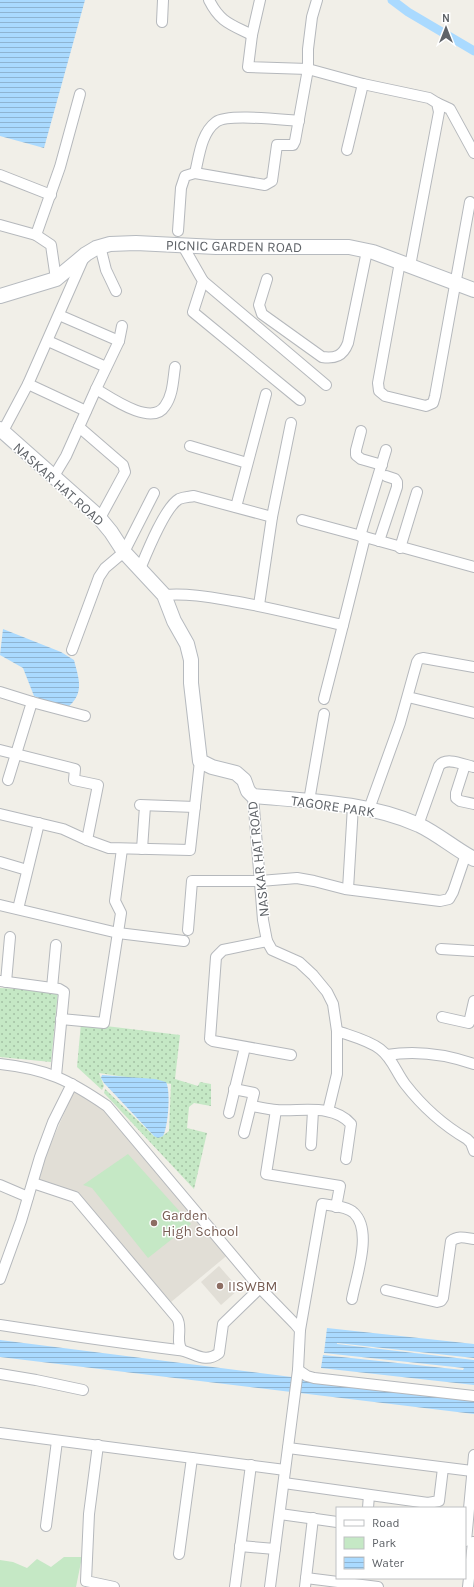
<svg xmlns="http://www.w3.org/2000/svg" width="474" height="1587" font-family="Karla,sans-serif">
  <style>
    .education { fill: #e1ded6 }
    .green { fill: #c5e8c5 }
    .garden { fill: url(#garden-dots) }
    .water { fill: url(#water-rules) }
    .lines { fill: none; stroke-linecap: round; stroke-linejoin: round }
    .canal { stroke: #aadaff; stroke-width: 9 }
    .street-casing { stroke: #b5b8bc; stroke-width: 12 }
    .secondary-casing { stroke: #b6babf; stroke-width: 16 }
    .street { stroke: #fff; stroke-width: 10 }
    .secondary { stroke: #fff; stroke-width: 14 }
    .education-dot { fill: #8d6e63; stroke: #fff; stroke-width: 1.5 }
    .labels { text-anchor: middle; stroke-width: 3; stroke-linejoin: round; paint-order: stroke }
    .street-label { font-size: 14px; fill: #5f6368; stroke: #fff }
    .education-label { font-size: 14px; fill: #785e54; stroke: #fff; text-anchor: start }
  </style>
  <defs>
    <pattern id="garden-dots" width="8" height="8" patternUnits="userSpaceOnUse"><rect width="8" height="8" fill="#c5e8c5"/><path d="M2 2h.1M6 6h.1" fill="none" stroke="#a3c0a4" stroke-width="1.8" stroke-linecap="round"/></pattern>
    <pattern id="water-rules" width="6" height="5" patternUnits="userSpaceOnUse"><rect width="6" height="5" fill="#aadaff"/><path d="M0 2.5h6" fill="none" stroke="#8eb4d2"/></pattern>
  </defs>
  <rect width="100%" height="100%" fill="#f1efe8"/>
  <g class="education">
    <path d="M74,1091L107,1111L230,1253L171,1302L78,1194L38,1183L44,1159Z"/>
    <path d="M219,1266L239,1289L221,1305L201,1282Z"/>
  </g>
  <g class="green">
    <path d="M128,1154L191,1224L148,1258L92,1188L83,1185Z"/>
    <path d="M64,1557H82L76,1587H0V1560L13,1562L27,1568L37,1559L51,1567Z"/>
  </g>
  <g class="garden">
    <path d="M0,988L58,991L51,1062L0,1057Z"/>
    <path d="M81,1023L180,1035L175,1079L198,1086L200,1082L211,1084V1106L194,1103L189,1107L187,1128L207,1133L194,1189L104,1093L105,1089L154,1136L161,1137L169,1131L171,1084L99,1073L104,1086L102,1090L77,1067Z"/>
  </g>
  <g class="water">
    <path d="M0,0H85L44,148L0,136Z"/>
    <path d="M3,629L61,652L74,660C79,680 85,693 67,708L51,703L34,696L23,668L0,655Z"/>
    <path d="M102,1075L155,1079L166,1082C171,1091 168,1127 163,1136L158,1138L154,1136L104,1083L101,1078Z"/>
    <path d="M327,1328L474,1344V1358L337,1343V1344L474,1360V1385L321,1368L323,1355L463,1370L464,1368L324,1353Z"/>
    <path d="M0,1340L474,1400V1414L0,1357Z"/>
  </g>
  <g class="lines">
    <path class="canal" d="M392,0L408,12L474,51"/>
    <g class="street-casing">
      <g id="street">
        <path d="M209,0C220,22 230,24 252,35"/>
        <path d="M260,0L252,35L248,67L308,69L363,84L429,98L437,103L439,112L410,266"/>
        <path d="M162,22L163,0"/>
        <path d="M437,103L450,109L474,153"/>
        <path d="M347,150L363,84"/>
        <path d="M195,173C199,157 201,133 216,122C228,113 283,120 299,121"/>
        <path d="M0,175L51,195"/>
        <path d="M0,225L36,235L51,245L56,279"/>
        <path d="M178,231L181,188L185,176L195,173L265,185L272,181L277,145H293L295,141L308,69V49L312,17L317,0"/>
        <path d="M36,235L60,167L80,94"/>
        <path d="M100,246L106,270L116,291"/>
        <path d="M183,246L203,281L193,312L300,400"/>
        <path d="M400,262L378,383L379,391L385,396L426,406L433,403L435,396L470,202"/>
        <path d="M267,279L259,305L262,314L322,357C335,359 343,356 348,343L367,251"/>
        <path d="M203,281L326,385"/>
        <path d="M59,315L119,341"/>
        <path d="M48,341L106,367"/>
        <path d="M28,384L86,411"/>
        <path d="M96,389L119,341L122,326"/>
        <path d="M79,427L123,465L125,472L100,518"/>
        <path d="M3,431L28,384L84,257"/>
        <path d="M361,431L356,450V455L361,459L382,465"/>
        <path d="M190,446L247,463"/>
        <path d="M54,476L66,456L96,389C111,398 152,427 165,406C173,395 173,380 175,367"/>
        <path d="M236,507L266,394"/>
        <path d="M302,520L365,537"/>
        <path d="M360,536L386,450"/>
        <path d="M379,541L397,487V482L395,479L386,476"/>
        <path d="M400,548L417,492"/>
        <path d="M140,569C147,552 165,507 179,499C184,497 189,497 194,496L272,517"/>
        <path d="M164,595C187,593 209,597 232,601C269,607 306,617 343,625L365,537L474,567"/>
        <path d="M259,605L272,517L291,423"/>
        <path d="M72,650L99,577L105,568L124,552L154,493"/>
        <path d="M0,692L32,702L8,780"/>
        <path d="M408,697L474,713"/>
        <path d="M324,699L343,625"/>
        <path d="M32,702L85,716"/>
        <path d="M0,750L75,769L74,780L98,785L87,840"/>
        <path d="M465,765L456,793V798L460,801L474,804"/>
        <path d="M253,796L263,920L267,941L272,950L299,962L313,975L327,992L333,1004L337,1031V1074L328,1111"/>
        <path d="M309,801L324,714"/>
        <path d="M140,805L195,807"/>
        <path d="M369,809L400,723L417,662L419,659L423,658L474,667"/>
        <path d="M0,814L63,829L87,840L109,848L190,850L200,761"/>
        <path d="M418,825L439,766C446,756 464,765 474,767"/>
        <path d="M142,849L145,806"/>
        <path d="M0,862L27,870"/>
        <path d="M348,889L353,806"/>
        <path d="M0,905L118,933L184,941"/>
        <path d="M18,909L39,823"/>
        <path d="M188,930L192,881H260L297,878L314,881L345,889L440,901L449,899L453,892L466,854"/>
        <path d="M267,941L223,950L216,957L210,1039L213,1041L291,1055"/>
        <path d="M441,949L474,951"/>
        <path d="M0,981L59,989L64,992L56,1076"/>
        <path d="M6,982L10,937"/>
        <path d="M52,988L56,945"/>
        <path d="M442,1017L469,1023L474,1001"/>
        <path d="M61,1019L104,1023L121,913L115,901L122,849"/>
        <path d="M337,1031C351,1036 368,1040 380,1049C392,1058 396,1072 405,1084C422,1106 443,1125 467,1139L471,1143L474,1151"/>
        <path d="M387,1055C417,1050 445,1054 474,1064"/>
        <path d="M0,1064C47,1069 69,1080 107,1106L260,1288L295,1324L300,1330L298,1370L270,1587"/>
        <path d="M234,1089L254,1093L244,1133"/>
        <path d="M251,1106C259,1107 267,1109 276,1110C300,1112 333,1103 351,1124L346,1159"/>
        <path d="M276,1110L266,1174L340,1186L336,1207"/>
        <path d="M229,1113L245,1047"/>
        <path d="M311,1145L313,1111"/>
        <path d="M33,1183L75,1197L177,1318C183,1328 175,1341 182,1350"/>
        <path d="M0,1185L28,1197"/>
        <path d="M0,1279L21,1221L40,1157L53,1122L72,1084"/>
        <path d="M386,1290L437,1302L441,1301L443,1298L451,1241C458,1235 466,1238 474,1239"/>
        <path d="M0,1325C59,1334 119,1343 178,1350C193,1351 204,1365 219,1353L223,1324L226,1321L260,1288"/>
        <path d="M300,1330L322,1204C332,1206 347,1206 354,1213C373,1231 356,1277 352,1299"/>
        <path d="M298,1370L307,1376L314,1378L474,1396"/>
        <path d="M0,1374L36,1380L83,1390"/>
        <path d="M0,1433L285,1470"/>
        <path d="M98,1445L89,1514L86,1581L114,1587"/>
        <path d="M288,1448L472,1471"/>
        <path d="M284,1483L428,1503L439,1501L443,1468"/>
        <path d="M368,1508L369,1495"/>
        <path d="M280,1514L337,1522"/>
        <path d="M46,1526L57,1441"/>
        <path d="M466,1541L474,1455"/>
        <path d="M240,1546L275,1549"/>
        <path d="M179,1554L192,1458"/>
        <path d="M306,1578L378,1587"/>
        <path d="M235,1587L251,1465"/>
        <path d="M305,1587L313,1518"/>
        <path d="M468,1587L473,1542"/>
      </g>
    </g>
    <g class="secondary-casing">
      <g id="secondary">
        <path d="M0,296L56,279L86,254L96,248L110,244L136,243L216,247H349L373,252L474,290"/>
        <path d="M0,429L97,515L111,532L124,552L164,595L174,621L187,644L191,660V683L200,761L212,767L236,773L244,780L248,791L253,796C309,801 367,802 419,825C438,834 455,849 474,859"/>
      </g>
    </g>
    <use href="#street" class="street"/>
    <use href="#secondary" class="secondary"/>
  </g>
  <g class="education-dot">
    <circle cx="154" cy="1223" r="4"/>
    <circle cx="220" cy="1286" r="4"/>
  </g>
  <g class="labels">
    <g class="street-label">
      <text transform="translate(234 246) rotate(1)" y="5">PICNIC GARDEN ROAD</text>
      <text transform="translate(59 484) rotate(42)" y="5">NASKAR HAT ROAD</text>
      <text transform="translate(333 806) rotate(8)" y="5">TAGORE PARK</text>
      <text transform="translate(258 859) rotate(-96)" y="5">NASKAR HAT ROAD</text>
    </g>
    <g class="education-label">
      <text x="162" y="1220">Garden<tspan x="162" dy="16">High School</tspan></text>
      <text x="228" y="1291">IISWBM</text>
    </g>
  </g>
  <rect x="336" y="1507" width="130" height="72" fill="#ffffff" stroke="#bfc1c3"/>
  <rect x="344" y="1520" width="20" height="6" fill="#ffffff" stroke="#bfc1c3"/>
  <text x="372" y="1527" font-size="12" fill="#5f6368">Road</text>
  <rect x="344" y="1537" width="20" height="12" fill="#c5e8c5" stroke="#bfc1c3"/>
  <text x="372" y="1547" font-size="12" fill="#5f6368">Park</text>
  <rect x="344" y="1557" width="20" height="12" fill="url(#water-rules)" stroke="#bfc1c3"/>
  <text x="372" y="1567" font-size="12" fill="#5f6368">Water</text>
  <g transform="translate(446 28)" stroke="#ffffff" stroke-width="3" paint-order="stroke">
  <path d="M0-3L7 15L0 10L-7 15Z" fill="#5f6368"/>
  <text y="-6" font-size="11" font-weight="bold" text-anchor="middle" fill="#5f6368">N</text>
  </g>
</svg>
